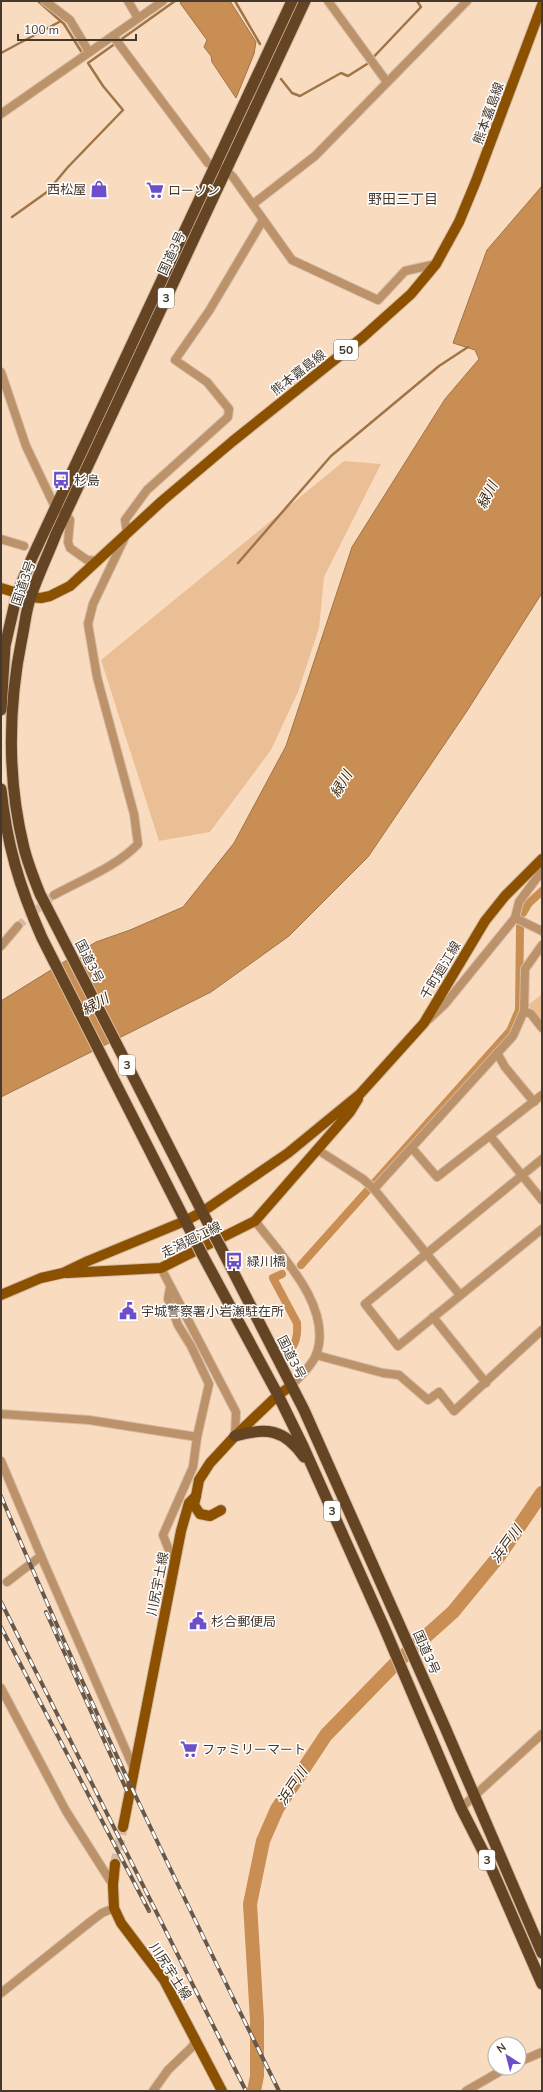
<svg xmlns="http://www.w3.org/2000/svg" width="543" height="2092" font-family="'Nunito Sans','Noto Sans JP',sans-serif">
  <style>
    .green { fill: #ebbf96 }
    .water { fill: #c98e53; stroke: #a17448 }
    .lines { fill: none; stroke-linecap: round; stroke-linejoin: round }
    .stream { stroke: #a17448; stroke-width: 2.5 }
    .canal { stroke: #c98e53; stroke-width: 8 }
    .river { stroke: #c98e53; stroke-width: 14 }
    .minor-tunnel { stroke: #d5bba3; stroke-width: 8; stroke-dasharray: 8 4; stroke-linecap: butt }
    .major-tunnel { stroke: #d5bba3; stroke-width: 10; stroke-dasharray: 10 5; stroke-linecap: butt }
    .minor-casing { stroke: #d5bba3; stroke-width: 10 }
    .major-casing { stroke: #d5bba3; stroke-width: 12 }
    .highway-casing { stroke: #d5bba3; stroke-width: 13 }
    .minor { stroke: #bb926a; stroke-width: 8 }
    .major { stroke: #8b5100; stroke-width: 10 }
    .highway { stroke: #654423; stroke-width: 11 }
    .rail-casing { stroke: #68584a; stroke-width: 4 }
    .rail { stroke: #fff; stroke-width: 2.5; stroke-dasharray: 8; stroke-linecap: butt }
    .highway-bridge-casing { stroke: #d5bba3; stroke-width: 13; stroke-linecap: butt }
    .highway-bridge { stroke: #654423; stroke-width: 11 }
    .labels { text-anchor: middle; stroke-width: 3; stroke-linejoin: round; paint-order: stroke }
    .shield { fill: #fff; stroke: #7d746d; stroke-width: 1 }
    .shield-label { font-size: 12px; font-weight: bold; fill: #45392e }
    .street-label { font-size: 13px; fill: #45392e; stroke: #fff }
    .poi-label { font-size: 13px; fill: #45392e; stroke: #fff; text-anchor: start }
    .neighbourhood-label { font-size: 14px; fill: #45392e; stroke: #fff }
    .water-label { font-size: 14px; font-style: italic; fill: #3c2409; stroke: #fff }
  </style>
  <rect width="100%" height="100%" fill="#f9dcc0"/>
  <g class="green">
    <path d="M344,461L381,464L324,577L319,628L298,692L271,750L210,832L159,841L101,660Z"/>
    <path d="M542,994V1023L528,1005Z"/>
  </g>
  <g class="water">
    <path d="M183,1H230L256,42L254,54L236,98L212,62L211,56L204,47L207,40L180,3Z"/>
    <path d="M542,186V593L467,711L368,857L289,936L211,992L1,1097V1001L96,942L130,930L183,907L234,843L286,746L352,547L445,399L479,359L475,350L453,343L487,250Z"/>
  </g>
  <g class="lines">
    <g class="stream">
      <path d="M38,1L64,24L84,56"/>
      <path d="M235,1L260,44"/>
      <path d="M1,53L61,21"/>
      <path d="M281,79L292,93L300,96L341,73L348,76L367,64L421,7L417,1"/>
      <path d="M12,217L47,192L68,167L123,110L103,86L88,63L175,1"/>
      <path d="M238,563L331,456L439,366L468,347"/>
    </g>
    <g class="canal">
      <path d="M523,913L529,903L542,891"/>
      <path d="M301,1265L510,1031L519,1010L520,927"/>
      <path d="M282,1274L273,1278L297,1323C298,1336 296,1344 288,1353"/>
    </g>
    <path class="river" d="M254,2091L257,2076V2020L250,1904L263,1841L277,1809L326,1735L396,1663L453,1612L499,1556L542,1493"/>
    <path class="minor-tunnel" d="M18,926L54,895"/>
    <path class="major-tunnel" d="M115,1864L123,1827"/>
    <g class="minor-casing">
      <g id="minor">
        <path d="M45,1L70,20L89,52"/>
        <path d="M128,1L138,18"/>
        <path d="M328,1L387,82"/>
        <path d="M113,36L208,163L226,170L233,177L292,260L378,300L405,271L436,264"/>
        <path d="M1,114L163,1"/>
        <path d="M253,204L315,156L467,1"/>
        <path d="M1,372L26,446L55,507L66,514L70,520L68,542L70,548L87,560L97,561"/>
        <path d="M1,539L24,546"/>
        <path d="M54,895C81,880 116,867 138,844L134,814L97,677L88,624L93,604L127,533L125,520L147,490L228,417L229,409L207,382L175,360L209,311L263,220"/>
        <path d="M515,918L542,931"/>
        <path d="M1,946L18,926"/>
        <path d="M524,1011L531,1014L542,1028"/>
        <path d="M429,1019L445,1004L515,918L519,902L542,871"/>
        <path d="M497,1053L505,1067L534,1102"/>
        <path d="M491,1137L542,1200"/>
        <path d="M412,1148L437,1177L542,1095"/>
        <path d="M318,1150L363,1179L374,1189L460,1295"/>
        <path d="M542,1159L365,1304L398,1346L542,1229"/>
        <path d="M374,1189L513,1036L524,1011L525,969L542,945"/>
        <path d="M255,1221C281,1255 334,1308 316,1355C312,1366 299,1377 291,1386"/>
        <path d="M161,1268L236,1412L235,1436"/>
        <path d="M170,1288L168,1299L178,1325L191,1346L209,1384L197,1437L193,1467L163,1535L174,1563"/>
        <path d="M433,1317L486,1383"/>
        <path d="M316,1355L383,1373L399,1375L428,1400L439,1392L454,1411L542,1330"/>
        <path d="M1,1414L89,1420L197,1437"/>
        <path d="M1,1461L41,1556L134,1769"/>
        <path d="M7,1582L41,1556"/>
        <path d="M1,1688L66,1811L113,1885"/>
        <path d="M461,1808L542,1734"/>
        <path d="M1,1993L90,1922L102,1913L114,1908"/>
        <path d="M519,2062L542,2052"/>
        <path d="M153,2091L168,2070L192,2047L196,2039"/>
        <path d="M466,2091L506,2068"/>
      </g>
    </g>
    <g class="major-casing">
      <g id="major">
        <path d="M1,588L30,597L41,598L50,596L70,586L162,501L233,441L363,337L411,294L436,264L459,222L476,181L542,5"/>
        <path d="M67,1273L161,1268L255,1221L350,1112L358,1099"/>
        <path d="M1,1295L41,1278L63,1273L88,1261L185,1221L202,1212L288,1153L360,1094L424,1023L485,921L505,896L542,859"/>
        <path d="M196,1496L194,1505L200,1514L210,1516L221,1510"/>
        <path d="M123,1827L181,1531L189,1503L196,1496L199,1480L210,1463L235,1436L278,1395L291,1386"/>
        <path d="M115,1864L113,1885L114,1908L121,1923L164,1980L222,2091"/>
      </g>
    </g>
    <g class="highway-casing">
      <g id="highway">
        <path d="M1,710L5,646L17,594L31,560L292,1"/>
        <path d="M1,789C7,845 19,886 42,938L195,1240"/>
        <path d="M212,1231L40,894C34,879 28,864 24,848C7,780 8,706 22,638C25,624 26,609 31,596C38,575 48,555 56,534L305,1"/>
        <path d="M220,1246L304,1410L444,1725L542,1953"/>
        <path d="M202,1254L278,1395L303,1446L384,1627L461,1808L490,1865L542,1984"/>
        <path d="M235,1436C266,1427 285,1429 304,1457"/>
      </g>
    </g>
    <use href="#minor" class="minor"/>
    <use href="#major" class="major"/>
    <use href="#highway" class="highway"/>
    <g class="rail-casing">
      <g id="rail">
        <path d="M1,1496C86,1698 182,1895 279,2091"/>
        <path d="M1,1602L246,2091"/>
        <path d="M46,1612L127,1791"/>
        <path d="M1,1627L149,1911"/>
      </g>
    </g>
    <use href="#rail" class="rail"/>
    <g class="highway-bridge-casing">
      <g id="highway-bridge">
        <path d="M212,1231L220,1246"/>
        <path d="M195,1240L202,1254"/>
      </g>
    </g>
    <use href="#highway-bridge" class="highway-bridge"/>
  </g>
  <defs>
    <g id="shop-bare" transform="scale(1.38)"><path d="M-5-2.5h2.3a2.7 3.5 0 0 1 5.4 0H5L5.5 6h-11ZM-1.5-2.5h3a1.5 2.3 0 0 0-3 0Z" fill="#6d4fc9" stroke="#fff" stroke-width="2.5" paint-order="stroke"/></g>
    <g id="supermarket-bare" transform="scale(1.38)"><path d="M-6-5.5h2.5l.6 2H6L4.5 2H-2.5L-4.4-4H-6ZM-1.5 3.2a1.3 1.3 0 1 0 .1 0ZM3 3.2a1.3 1.3 0 1 0 .1 0Z" fill="#6d4fc9" stroke="#fff" stroke-width="2.5" paint-order="stroke"/></g>
    <g id="bus-bare" transform="scale(1.38)"><path d="M-5-6H5V4H4V6H2V4H-2V6H-4V4H-5ZM-3.5-4V0h7V-4ZM-3.5 1.2v1.5H-2V1.2ZM2 1.2v1.5H3.5V1.2Z" fill="#6d4fc9" stroke="#fff" stroke-width="2.5" paint-order="stroke"/></g>
    <g id="civic-bare" transform="scale(1.38)"><path d="M-.6-6.5H3V-4.5H.6V-3L4-1V1h2V6H-6V1h2V-1L-.6-3ZM-1.2 2.5V6h2.4V2.5Z" fill="#6d4fc9" stroke="#fff" stroke-width="2.5" paint-order="stroke"/></g>
  </defs>
  <g fill-rule="evenodd">
    <use href="#shop-bare" x="99" y="189"/>
    <use href="#supermarket-bare" x="155" y="190"/>
    <use href="#bus-bare" x="61" y="480"/>
    <use href="#bus-bare" x="234" y="1261"/>
    <use href="#civic-bare" x="128" y="1311"/>
    <use href="#civic-bare" x="198" y="1621"/>
    <use href="#supermarket-bare" x="189" y="1749"/>
  </g>
  <g class="labels">
    <g class="shield">
      <rect x="158" y="288" width="16" height="20" rx="3"/>
      <rect x="334" y="340" width="24" height="20" rx="3"/>
      <rect x="119" y="1055" width="16" height="20" rx="3"/>
      <rect x="324" y="1501" width="16" height="20" rx="3"/>
      <rect x="479" y="1850" width="16" height="20" rx="3"/>
    </g>
    <g class="shield-label">
      <text x="166" y="302">3</text>
      <text x="346" y="354">50</text>
      <text x="127" y="1069">3</text>
      <text x="332" y="1515">3</text>
      <text x="487" y="1864">3</text>
    </g>
    <g class="street-label">
      <text transform="translate(488 113) rotate(-70)" y="5">熊本嘉島線</text>
      <text transform="translate(171 253) rotate(-65)" y="5">国道3号</text>
      <text transform="translate(298 372) rotate(-38)" y="5">熊本嘉島線</text>
      <text transform="translate(23 583) rotate(-71)" y="5">国道3号</text>
      <text transform="translate(90 961) rotate(63)" y="5">国道3号</text>
      <text transform="translate(440 970) rotate(-59)" y="5">千町廻江線</text>
      <text transform="translate(191 1239) rotate(-26)" y="5">走潟廻江線</text>
      <text transform="translate(292 1357) rotate(63)" y="5">国道3号</text>
      <text transform="translate(157 1584) rotate(-79)" y="5">川尻宇土線</text>
      <text transform="translate(427 1652) rotate(66)" y="5">国道3号</text>
      <text transform="translate(171 1971) rotate(57)" y="5">川尻宇土線</text>
    </g>
    <g class="poi-label">
      <text x="86" y="194" text-anchor="end">西松屋</text>
      <text x="168" y="195">ローソン</text>
      <text x="74" y="485">杉島</text>
      <text x="247" y="1266">緑川橋</text>
      <text x="141" y="1316">宇城警察署小岩瀬駐在所</text>
      <text x="211" y="1626">杉合郵便局</text>
      <text x="202" y="1754">ファミリーマート</text>
    </g>
    <g class="neighbourhood-label">
      <text x="403" y="204">野田三丁目</text>
    </g>
    <g class="water-label">
      <text transform="translate(487 495) rotate(-63)" y="5">緑川</text>
      <text transform="translate(341 784) rotate(-59)" y="5">緑川</text>
      <text transform="translate(95 1004) rotate(-29)" y="5">緑川</text>
      <text transform="translate(506 1544) rotate(-54)" y="5">浜戸川</text>
      <text transform="translate(292 1786) rotate(-56)" y="5">浜戸川</text>
    </g>
  </g>
  <rect width="543" height="2092" fill="none" stroke="#45392e" stroke-width="4"/>
  <g transform="translate(507 2056) rotate(324)"><circle r="19" fill="#ffffff" stroke="#b5b0ab"/>
  <path d="M0-3L7 15L0 10L-7 15Z" fill="#6d4fc9"/>
  <text y="-6" font-size="11" font-weight="bold" text-anchor="middle" fill="#45392e">N</text>
  </g>
  <path d="M18 34v6h118v-6" fill="none" stroke="#45392e" stroke-width="2"/>
  <text x="24" y="34" font-size="12" fill="#45392e" stroke="#ffffff" stroke-width="3" paint-order="stroke">100 m</text>
</svg>
